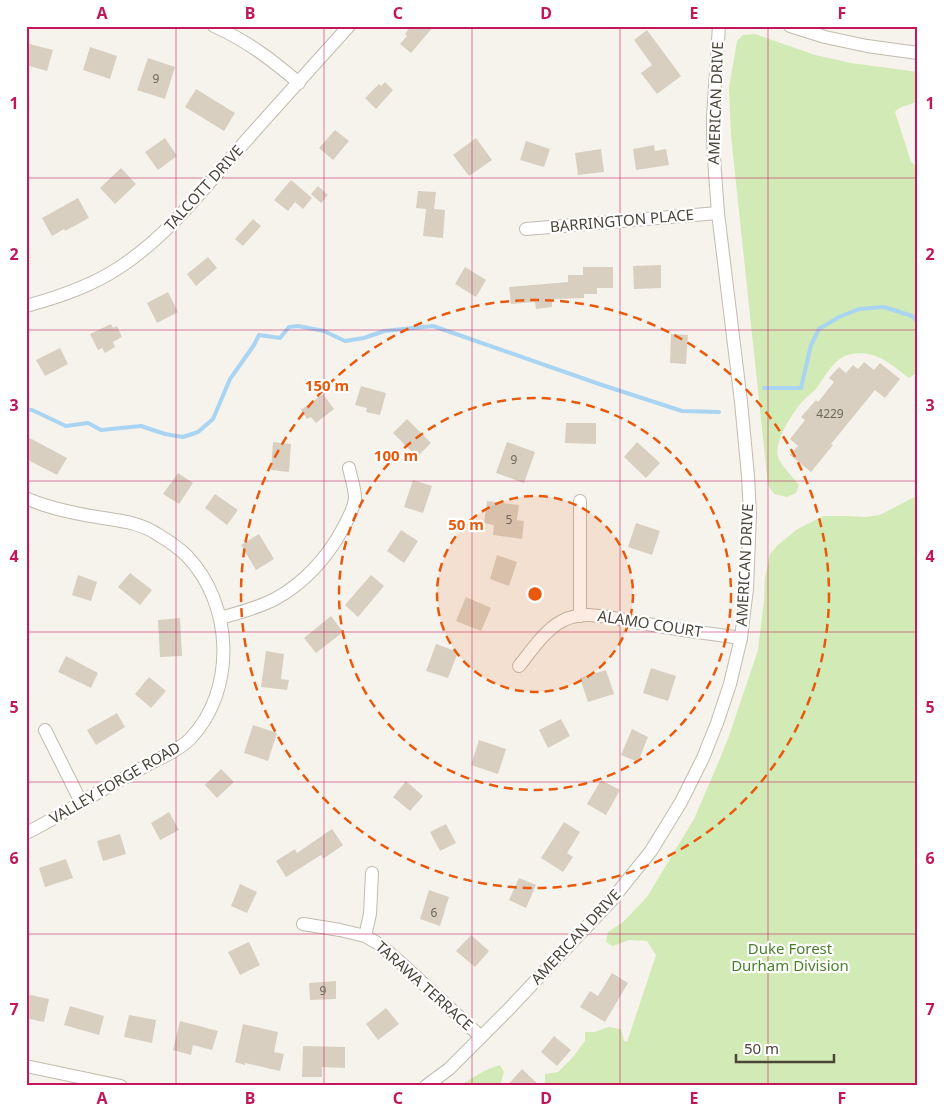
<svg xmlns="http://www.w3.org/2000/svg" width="944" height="1112" font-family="'Noto Sans',sans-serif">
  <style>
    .green { fill: #d2eab5 }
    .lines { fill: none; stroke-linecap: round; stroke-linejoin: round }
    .stream { stroke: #a9d4f2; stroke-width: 4 }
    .building { fill: #d8cfc1 }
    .minor-casing { stroke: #c2bbae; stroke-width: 14 }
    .minor { stroke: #fff; stroke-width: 12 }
    .grid { fill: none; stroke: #c2185b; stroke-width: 1; stroke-opacity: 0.55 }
    .ring { fill: none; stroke: #e8590c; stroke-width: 2.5; stroke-dasharray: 9 6 }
    .labels { text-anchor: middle; stroke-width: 4.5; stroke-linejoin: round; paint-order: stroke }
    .number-label { font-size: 12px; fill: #6e675b }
    .street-label { font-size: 15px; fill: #4b4439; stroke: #fff }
    .park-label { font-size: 15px; fill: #4a7f2a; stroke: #fff }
    .centre { fill: #e8590c; stroke: #fff; stroke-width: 2.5 }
    .ring-label { font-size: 15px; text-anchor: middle; font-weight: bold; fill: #e8590c; stroke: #fff; stroke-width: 4.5; stroke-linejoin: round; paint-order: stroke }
    .neatline { fill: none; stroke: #c2185b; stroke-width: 2 }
    .grid-label { font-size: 16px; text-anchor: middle; font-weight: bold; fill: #c2185b }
  </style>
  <rect width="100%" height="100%" fill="#f6f3ec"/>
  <g class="green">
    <path d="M755,34L815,55L851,63L918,72V101C910,106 900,105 895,112L911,162L918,167V372L909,378C890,364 877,350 851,354C835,357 827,374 818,386C814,392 807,396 802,402C793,412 773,443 778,457C779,462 795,480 799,485L796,493L787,497L774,494L768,485L731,136L729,88L737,41L743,35Z"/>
    <path d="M918,495V1086H545V1074L558,1072L573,1057L585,1041V1032H595L608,1027L621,1029L624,1041L627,1042L656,955L647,941L629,940L613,946L606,942L608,932L623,922L647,897L694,819L719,761L729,736L758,650L764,601L765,577L770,554L778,545L796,530L823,516H847L865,517L880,515Z"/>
    <path d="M500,1065L504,1072L500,1086H460C473,1077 485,1069 500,1065Z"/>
  </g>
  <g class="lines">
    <g class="stream">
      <path d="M764,388H801L811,345L819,329L839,317L859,309L884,307L912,316L918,322"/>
      <path d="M26,410H32L66,426L88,423L101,430L141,426L165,434L183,437L198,432L213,419L230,379L254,345L259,335L280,338L289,327L298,326L324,331L345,341L364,338L384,331L433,326L602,385L682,411L719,412"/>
    </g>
  </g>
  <g class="building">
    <path d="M411,26H434L411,53L400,44L407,36L405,34Z"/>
    <path d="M647,30L681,76L657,94L641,73L652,65L634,40Z"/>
    <path d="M26,43L53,50L47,71L26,65Z"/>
    <path d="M90,47L117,56L110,79L83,70Z"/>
    <path d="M148,58L175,67L165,99L137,90Z"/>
    <path d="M385,82L393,90L376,109L365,98L379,84L381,86Z"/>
    <path d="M196,89L235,113L224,131L185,107Z"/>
    <path d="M335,130L349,141L333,160L319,148Z"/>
    <path d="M165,138L177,156L158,170L145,152Z"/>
    <path d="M476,138L492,160L469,176L453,155Z"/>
    <path d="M526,141L550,149L544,167L520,160Z"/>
    <path d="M654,145L655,151L666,149L669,165L636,170L633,149Z"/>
    <path d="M601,149L604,172L578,175L575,153Z"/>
    <path d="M121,168L136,184L115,204L100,188Z"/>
    <path d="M291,180L312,198L303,209L295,202L288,211L274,200Z"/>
    <path d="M318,186L328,195L321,203L311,194Z"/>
    <path d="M418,191L436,192L434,209L445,210L443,238L423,236L426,209L416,208Z"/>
    <path d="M78,198L89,218L65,231L64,229L52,236L42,218Z"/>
    <path d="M253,219L261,226L243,246L235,239Z"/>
    <path d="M208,257L217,268L196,286L187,274Z"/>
    <path d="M661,265V288L634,289L633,266Z"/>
    <path d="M465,267L486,280L476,297L455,284Z"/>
    <path d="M583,267H613V288H597V294H584V298L552,299V307L536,309L535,302L511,304L509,287L568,282V275H583Z"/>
    <path d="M168,292L178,312L157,323L147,303Z"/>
    <path d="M111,324L113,328L117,326L122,337L113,342L115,347L105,353L102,348L98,350L90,334Z"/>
    <path d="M671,334L688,335L686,364L670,363Z"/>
    <path d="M60,348L68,364L45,376L36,360Z"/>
    <path d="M864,362L874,370L880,363L900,379L885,398L875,390L831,444L833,445L811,472L790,455L798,446L790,439L805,420L801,417L816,400L818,402L834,382L829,378L839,367L846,373L853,365L858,369Z"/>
    <path d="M361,386L386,393L380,415L366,412L367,408L355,405Z"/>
    <path d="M323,394L334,409L316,423L311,417L307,419L301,410Z"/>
    <path d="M407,419L431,443L417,457L393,433Z"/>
    <path d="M566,423H596V444L565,443Z"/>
    <path d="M26,436L67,458L57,475L26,459Z"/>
    <path d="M273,442L291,444L289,472L271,470Z"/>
    <path d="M507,442L535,452L524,483L496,473Z"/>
    <path d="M637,442L660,463L646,478L624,457Z"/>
    <path d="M178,473L193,483L179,504L163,494Z"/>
    <path d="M413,480L432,486L423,513L404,507Z"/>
    <path d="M215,494L238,510L227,525L205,508Z"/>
    <path d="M487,501L519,505L517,520L524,521L522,539L493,535L494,525L484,523Z"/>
    <path d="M636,523L660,531L652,555L628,547Z"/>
    <path d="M401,530L418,541L404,563L387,551Z"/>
    <path d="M259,534L274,559L256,570L241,545Z"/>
    <path d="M497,555L517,562L509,586L490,579Z"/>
    <path d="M130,573L152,590L140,605L118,587Z"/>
    <path d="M78,575L97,582L91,601L72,595Z"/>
    <path d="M371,575L384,586L358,617L345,605Z"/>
    <path d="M466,597L491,608L481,631L456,621Z"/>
    <path d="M331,616L343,632L316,653L304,638Z"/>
    <path d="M180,618L182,656L160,657L158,620Z"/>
    <path d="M436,644L458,652L448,678L426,671Z"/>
    <path d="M266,651L284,654L281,679L289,680L287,690L261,687Z"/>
    <path d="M66,656L98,673L91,688L58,672Z"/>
    <path d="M651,668L676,676L668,701L643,693Z"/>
    <path d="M606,670L614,694L588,702L580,678Z"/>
    <path d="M149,677L166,691L151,708L135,694Z"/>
    <path d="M117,713L125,727L96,745L87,730Z"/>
    <path d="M561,719L570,736L548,748L539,730Z"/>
    <path d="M253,725L277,733L268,761L244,753Z"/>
    <path d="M632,729L648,737L638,762L621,755Z"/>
    <path d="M479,740L506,749L498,774L471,765Z"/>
    <path d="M221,769L234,782L217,798L205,785Z"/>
    <path d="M601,780L620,790L606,815L587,804Z"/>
    <path d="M406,781L423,796L410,811L393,797Z"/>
    <path d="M169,812L179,830L160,840L151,823Z"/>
    <path d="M564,822L580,832L567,853L573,857L563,872L541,858Z"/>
    <path d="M446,824L456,843L440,851L430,832Z"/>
    <path d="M332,829L343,845L323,859L321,855L286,877L276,861L295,849L297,853Z"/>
    <path d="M120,834L126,854L103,861L97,841Z"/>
    <path d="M66,859L73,878L45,887L39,868Z"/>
    <path d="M519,878L536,885L526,908L509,900Z"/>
    <path d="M240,884L257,892L247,913L231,906Z"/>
    <path d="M429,890L449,897L440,926L420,919Z"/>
    <path d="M471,935L489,951L475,967L456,951Z"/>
    <path d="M249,942L260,965L240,975L228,952Z"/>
    <path d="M612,973L628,983L605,1022L580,1007L590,991L598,996Z"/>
    <path d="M336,981V999L310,1000L309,983Z"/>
    <path d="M26,994L49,999L44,1022L26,1018Z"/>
    <path d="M70,1006L104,1016L99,1035L64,1025Z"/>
    <path d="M386,1008L399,1024L378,1040L366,1024Z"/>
    <path d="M129,1015L156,1020L152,1043L124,1037Z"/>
    <path d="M180,1021L218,1031L212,1050L193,1045L191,1055L173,1050Z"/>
    <path d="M243,1024L278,1032L274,1052L284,1054L280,1071L245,1063V1065L235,1062Z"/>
    <path d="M554,1036L571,1050L557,1066L541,1052Z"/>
    <path d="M303,1046L345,1047V1068L322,1067V1077H302Z"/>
    <path d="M522,1069L540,1086H507Z"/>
  </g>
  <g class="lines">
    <g class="minor-casing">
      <g id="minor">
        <path d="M214,26C247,41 271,59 299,83"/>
        <path d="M790,26L825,37L867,46L918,53"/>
        <path d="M526,229L718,213"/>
        <path d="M26,306C59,297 92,286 120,267C166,237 200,193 235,153C273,110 311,68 349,26"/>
        <path d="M26,498C32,501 38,503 44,505C63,511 83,515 103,518C122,521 140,523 157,534C167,540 178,547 187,556C233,604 237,690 190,739C180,749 167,755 155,761C141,768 128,776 115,783C85,799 57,818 26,833"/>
        <path d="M580,616V501"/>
        <path d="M220,618C238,613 258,608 275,599C303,584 327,558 342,530C347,521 354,509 355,498C355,489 351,477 349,468"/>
        <path d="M519,666C531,651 545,630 562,621C583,610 608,617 630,621C648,624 665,627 683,630C702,633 722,635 741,638"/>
        <path d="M45,730L81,802"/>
        <path d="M303,924L340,930L365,936L379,944L401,963L481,1037"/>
        <path d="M365,936L370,914L372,873"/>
        <path d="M26,1066L121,1086"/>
        <path d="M426,1086L449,1069L508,1010L610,902L651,851L681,802L703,758L717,723L730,684L741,638L744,613L747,589L750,514L748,476L741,402L718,213L715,173L713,141V117L719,26"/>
      </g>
    </g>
    <use href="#minor" class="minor"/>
  </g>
  <path class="grid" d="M176,26V1086M324,26V1086M472,26V1086M620,26V1086M768,26V1086M26,178H918M26,330H918M26,481H918M26,632H918M26,782H918M26,934H918"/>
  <circle cx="535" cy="594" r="98" fill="#e8590c" fill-opacity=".12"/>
  <g class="ring">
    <circle cx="535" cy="594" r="98"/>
    <circle cx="535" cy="594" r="196"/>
    <circle cx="535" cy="594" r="294"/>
  </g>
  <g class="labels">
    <g class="number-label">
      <text x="156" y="83">9</text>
      <text x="830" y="418">4229</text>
      <text x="514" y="464">9</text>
      <text x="509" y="524">5</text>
      <text x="434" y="917">6</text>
      <text x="323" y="995">9</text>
    </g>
    <g class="street-label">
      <text transform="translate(716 103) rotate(-88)" y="5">AMERICAN DRIVE</text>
      <text transform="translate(204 188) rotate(-48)" y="5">TALCOTT DRIVE</text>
      <text transform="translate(622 221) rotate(-5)" y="5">BARRINGTON PLACE</text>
      <text transform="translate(745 565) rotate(-87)" y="5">AMERICAN DRIVE</text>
      <text transform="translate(650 624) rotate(9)" y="5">ALAMO COURT</text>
      <text transform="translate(115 783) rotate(-30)" y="5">VALLEY FORGE ROAD</text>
      <text transform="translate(576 937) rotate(-47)" y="5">AMERICAN DRIVE</text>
      <text transform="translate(424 986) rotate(42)" y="5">TARAWA TERRACE</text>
    </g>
    <g class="park-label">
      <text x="790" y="954">Duke Forest<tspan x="790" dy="17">Durham Division</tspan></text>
    </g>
  </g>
  <circle cx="535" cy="594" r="8" class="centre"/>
  <g class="ring-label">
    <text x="327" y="391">150 m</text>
    <text x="396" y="461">100 m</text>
    <text x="466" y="530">50 m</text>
  </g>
  <rect width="944" height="1112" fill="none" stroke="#ffffff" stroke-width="55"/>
  <path d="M736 1054v8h98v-8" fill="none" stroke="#4b4439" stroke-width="2.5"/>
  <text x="744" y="1054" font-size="15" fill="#4b4439" stroke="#ffffff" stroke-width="4" paint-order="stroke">50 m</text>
  <rect x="28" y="28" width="888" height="1056" class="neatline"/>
  <g class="grid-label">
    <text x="102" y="19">A</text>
    <text x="250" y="19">B</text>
    <text x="398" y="19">C</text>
    <text x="546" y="19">D</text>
    <text x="694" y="19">E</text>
    <text x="842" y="19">F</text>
    <text x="14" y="109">1</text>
    <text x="930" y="109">1</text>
    <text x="14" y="260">2</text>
    <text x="930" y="260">2</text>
    <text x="14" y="411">3</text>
    <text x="930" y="411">3</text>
    <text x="14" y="562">4</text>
    <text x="930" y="562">4</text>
    <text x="14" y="713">5</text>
    <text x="930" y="713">5</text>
    <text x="14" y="864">6</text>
    <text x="930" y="864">6</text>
    <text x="14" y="1015">7</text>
    <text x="930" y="1015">7</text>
    <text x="102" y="1104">A</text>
    <text x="250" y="1104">B</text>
    <text x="398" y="1104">C</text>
    <text x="546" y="1104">D</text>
    <text x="694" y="1104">E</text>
    <text x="842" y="1104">F</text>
  </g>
</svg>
